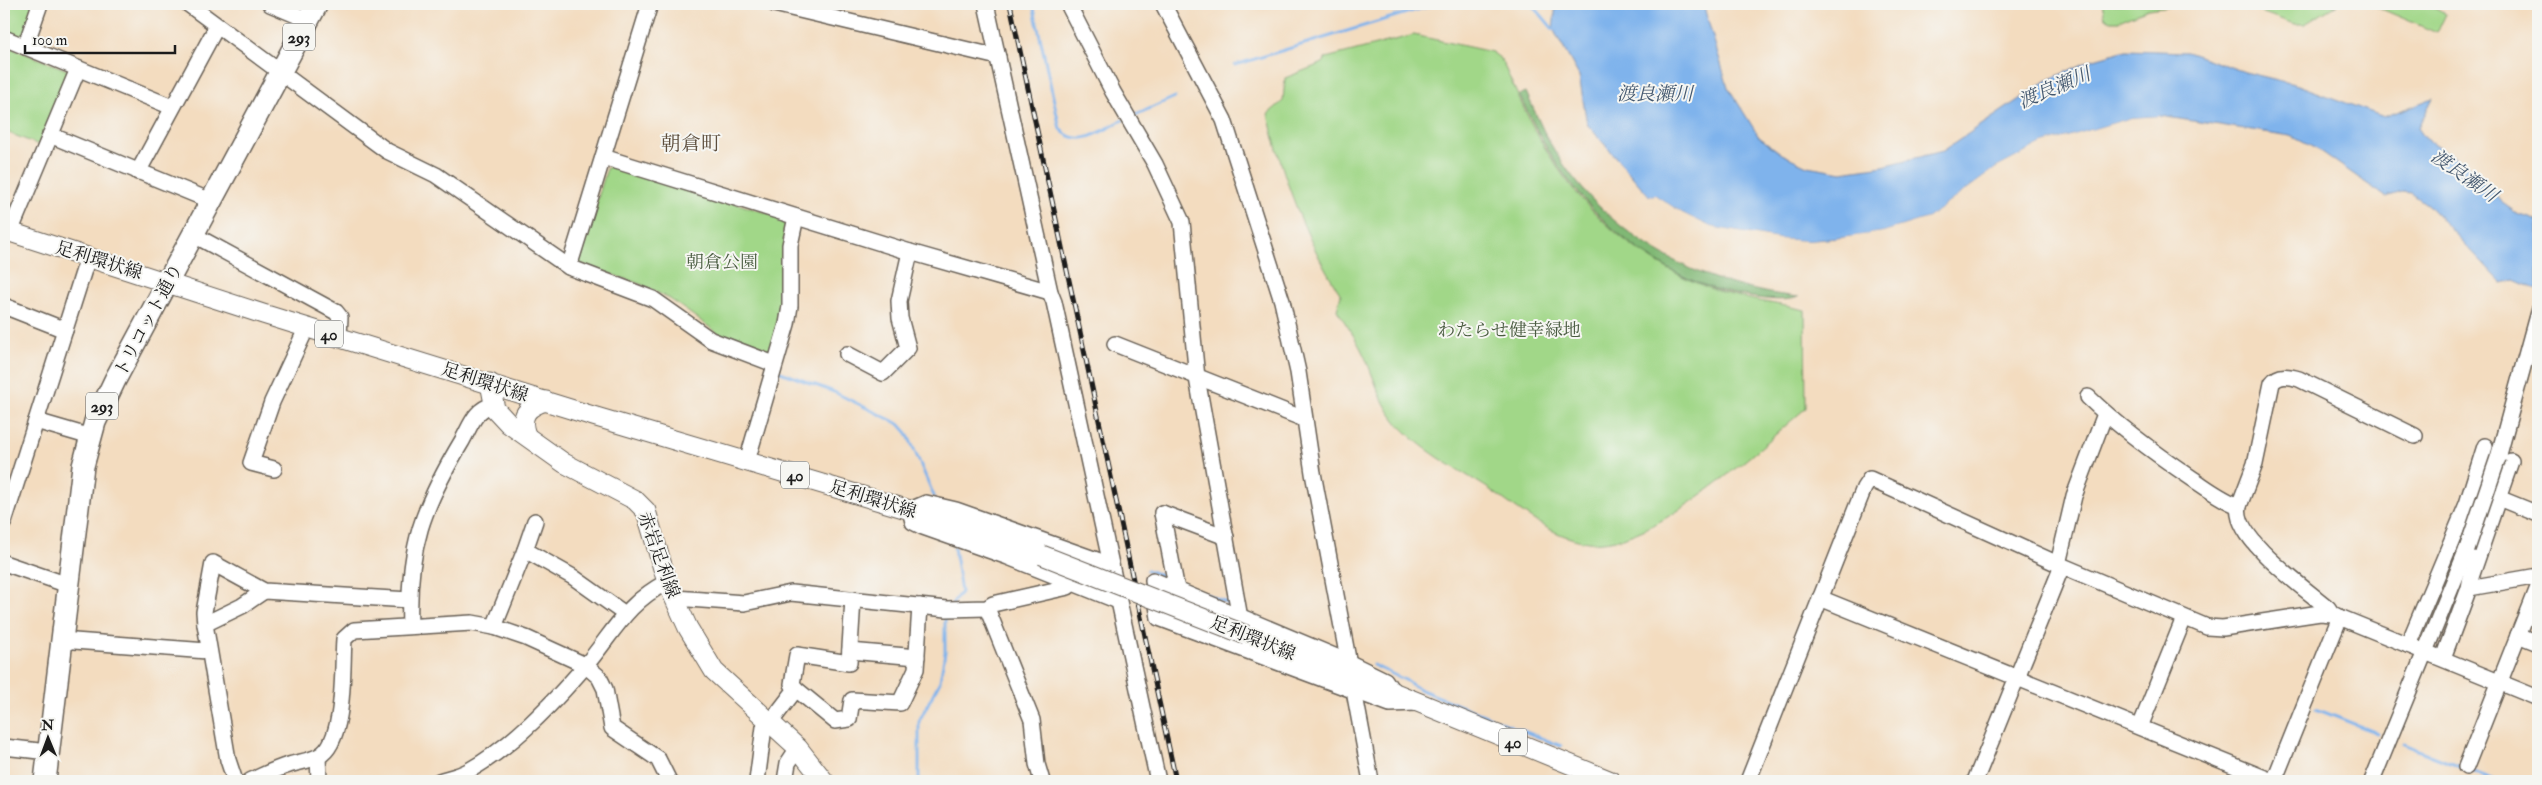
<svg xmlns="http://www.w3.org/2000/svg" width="2542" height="785" font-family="'IM FELL Double Pica','Noto Serif JP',serif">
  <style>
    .green { fill: #a1d788; stroke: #5e7a52 }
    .forest { fill: #80b874; stroke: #4e6a48 }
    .water { fill: #7fb3ec; stroke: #4e6884 }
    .pier { fill: #f3dcbf }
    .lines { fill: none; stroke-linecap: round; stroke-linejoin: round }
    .stream { stroke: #7fb3ec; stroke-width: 3 }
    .minor-casing { stroke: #675f55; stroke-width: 18 }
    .major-casing { stroke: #675f55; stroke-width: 21 }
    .highway-casing { stroke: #675f55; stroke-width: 24 }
    .minor { stroke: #fff; stroke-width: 15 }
    .major { stroke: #fff; stroke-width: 19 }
    .highway { stroke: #fff; stroke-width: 21 }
    .rail-casing { stroke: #1c1c1c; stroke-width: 5 }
    .rail { stroke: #f6f6f2; stroke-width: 3; stroke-dasharray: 9; stroke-linecap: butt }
    .minor-bridge-casing { stroke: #675f55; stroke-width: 18; stroke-linecap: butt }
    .major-bridge-casing { stroke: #675f55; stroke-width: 21; stroke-linecap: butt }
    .minor-bridge { stroke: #fff; stroke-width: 15 }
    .major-bridge { stroke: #fff; stroke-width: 19 }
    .labels { text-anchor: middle; stroke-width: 4; stroke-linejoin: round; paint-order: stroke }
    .shield { fill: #f6f6f2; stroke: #5d5d5c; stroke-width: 1 }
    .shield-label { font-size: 16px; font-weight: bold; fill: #1c1c1c }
    .street-label { font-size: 18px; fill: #1c1c1c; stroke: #f6f6f2 }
    .park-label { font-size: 18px; fill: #4b5d42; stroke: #f6f6f2 }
    .water-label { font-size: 19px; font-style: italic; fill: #44586f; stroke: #f6f6f2 }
    .quarter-label { font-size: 20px; fill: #5d4e3d; stroke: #f6f6f2 }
  </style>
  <rect width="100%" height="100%" fill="#f6f6f2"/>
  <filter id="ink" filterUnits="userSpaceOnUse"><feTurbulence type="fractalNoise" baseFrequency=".02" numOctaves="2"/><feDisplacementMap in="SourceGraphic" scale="10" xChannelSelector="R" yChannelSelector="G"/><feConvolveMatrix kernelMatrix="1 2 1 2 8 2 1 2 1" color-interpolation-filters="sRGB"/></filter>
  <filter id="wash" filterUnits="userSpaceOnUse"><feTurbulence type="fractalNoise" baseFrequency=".0096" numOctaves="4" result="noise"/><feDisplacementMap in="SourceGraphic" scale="20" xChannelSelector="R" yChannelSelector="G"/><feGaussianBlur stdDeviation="1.12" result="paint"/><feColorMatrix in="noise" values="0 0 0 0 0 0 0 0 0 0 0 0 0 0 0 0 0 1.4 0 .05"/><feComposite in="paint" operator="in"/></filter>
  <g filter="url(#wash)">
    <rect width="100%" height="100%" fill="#f3dcbf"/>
    <g class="green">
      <path d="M4,4H35L24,37L19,39L4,32Z"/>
      <path d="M2102,4H2184L2148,9L2119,21H2110L2105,17Z"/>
      <path d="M2225,4H2338L2305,24H2294L2244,6Z"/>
      <path d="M2370,4H2428L2446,14L2437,33Z"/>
      <path d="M1414,35L1492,52L1501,59C1514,87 1526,115 1541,141C1580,211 1646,269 1724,293C1750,300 1778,304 1805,310L1806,408C1759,448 1653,550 1588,542C1551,537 1519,510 1489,489C1458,469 1418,449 1395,420C1378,399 1373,372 1361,349C1354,335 1345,323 1337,310L1341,295C1305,239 1283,179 1268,114L1283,101L1285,78L1323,63L1326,58Z"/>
      <path d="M4,45L70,71L39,145L4,131Z"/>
      <path d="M613,166L787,219L781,322L771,355L726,339L670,299L640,284L578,263L607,168Z"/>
    </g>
    <path class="forest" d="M1526,92C1534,109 1541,127 1550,143C1603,234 1696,287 1799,297C1781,303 1758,298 1739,295C1672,282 1610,235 1569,181C1548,154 1534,125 1519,95Z"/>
    <path class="water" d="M1556,4H1703L1728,87L1759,137L1782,154L1807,166L1842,172L1883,166L1943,151L2046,81L2094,59L2126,50L2187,52L2245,72L2298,85L2384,117L2433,98L2418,128L2425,138L2474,170L2501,202L2518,214L2538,221V290L2515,280L2502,283L2428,205L2411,193L2402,192L2386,197L2322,152L2291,136L2160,116L2131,118L2040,145L1996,168L1928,218L1883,232L1858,236L1809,241L1778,239L1711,227L1682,213L1655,195L1649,196L1587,124L1579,76L1553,29Z"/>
    <path class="pier" d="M2160,116L2159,118L2131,121L2041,148L2025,155L1997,170L1929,220L1884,235L1834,242L1808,243L1778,241L1710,229L1681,215L1655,197L1647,198L1613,158L1649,196L1655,195L1682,213L1711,227L1778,239L1809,241L1834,239L1883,232L1928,218L1996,168L2040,145L2131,118Z"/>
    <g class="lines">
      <g class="stream">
        <path d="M1033,4L1060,129C1079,150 1103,130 1123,120"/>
        <path d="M1532,4L1553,29L1556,30"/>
        <path d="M1235,65L1436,4"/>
        <path d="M1131,117L1175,97"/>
        <path d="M778,371L834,392L899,424L907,433L934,496"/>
        <path d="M1147,570L1170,579"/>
        <path d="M1200,592L1230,604"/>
        <path d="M952,604L961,592L954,548"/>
        <path d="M1373,665L1405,680L1419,689L1561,746"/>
        <path d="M2316,709L2377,733"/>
        <path d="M2403,744L2462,768"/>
        <path d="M2468,770L2496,781"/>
        <path d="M919,781V721L940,681L945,652V613"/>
      </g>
    </g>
  </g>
  <g filter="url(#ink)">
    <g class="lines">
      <g class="minor-casing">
        <g id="minor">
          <path d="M188,4L387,151L436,175L569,267L653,299L711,340L774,364"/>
          <path d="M270,4L308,20"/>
          <path d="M774,4L998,57"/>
          <path d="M986,4L1050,292L1054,302L1158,781"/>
          <path d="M1068,4L1113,92L1155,164L1182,222L1197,378L1240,618"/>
          <path d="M1163,4L1224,120L1282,301L1298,372L1313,473L1371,781"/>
          <path d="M4,38L172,107"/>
          <path d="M25,47L40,4"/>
          <path d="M50,135L211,201"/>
          <path d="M603,157L910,252L1050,292"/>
          <path d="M138,172L217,26"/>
          <path d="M10,232L78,69"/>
          <path d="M194,235L336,312L340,317L339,337"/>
          <path d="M569,267L650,4"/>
          <path d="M4,306L65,330"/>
          <path d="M1115,344L1304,419"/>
          <path d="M847,354L883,373L908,348L900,318L899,301L910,252"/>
          <path d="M2088,397C2120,428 2156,454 2193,479C2208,489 2222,500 2239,506C2232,538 2306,589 2328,608L2332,614"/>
          <path d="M36,421L91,437"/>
          <path d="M2498,458L2538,312"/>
          <path d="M747,461L787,324L790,306V245L796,217"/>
          <path d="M274,469L251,463L272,402L307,327"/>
          <path d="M2491,495L2538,514"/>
          <path d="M2239,506L2255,464L2272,383C2279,374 2289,376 2299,379L2415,436"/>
          <path d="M1162,513L1177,590"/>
          <path d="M1162,513L1226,537"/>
          <path d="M535,521L525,550L573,577L625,614"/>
          <path d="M4,522L88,257"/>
          <path d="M4,563L68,585"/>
          <path d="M2058,564L2074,496L2105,414"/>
          <path d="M1111,565L956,510L926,503L910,510L913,522L923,527L1008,557L1118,601"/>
          <path d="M2469,588L2538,576"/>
          <path d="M675,598L744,603L791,593L947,609L987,608L993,604L1068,587L1073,581"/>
          <path d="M1820,598L2272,781"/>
          <path d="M987,608L1032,720L1037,764L1042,781"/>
          <path d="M205,624L242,606L264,591"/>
          <path d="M410,626C407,548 423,506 462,441C471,425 475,409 493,405"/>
          <path d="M494,627L525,550"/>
          <path d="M2518,635L2538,643"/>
          <path d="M61,640L207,651"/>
          <path d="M2408,645L2467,504L2485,446"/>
          <path d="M850,651L917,657"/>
          <path d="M2443,658L2469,588L2471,577L2511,461"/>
          <path d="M796,689L835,721L849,719L852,700L900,703L916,669L920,606"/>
          <path d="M1391,689L1385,680L1346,661L1153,580L1159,618L1390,704L1416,703"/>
          <path d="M2140,727L2184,618"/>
          <path d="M4,747L48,752"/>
          <path d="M318,757L319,781"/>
          <path d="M2466,767L2538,585"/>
          <path d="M235,781L228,760L205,624L204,612L213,563L264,591L409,600"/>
          <path d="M250,781C262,776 275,769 289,765C298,762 310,761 319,756C346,742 342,667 344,639L354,630L472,623L494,627L526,638L585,665L599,677L605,689L612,728L658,759L669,781"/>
          <path d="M439,781C448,778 459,776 468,771C513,746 552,704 586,665C614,632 626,603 667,582"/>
          <path d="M757,781L764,727L770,723L796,689L792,684L797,655L849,663L853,599"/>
          <path d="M785,781L788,763L798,748"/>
          <path d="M1748,781L1864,488L1870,479L2058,564L2207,627L2223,628L2320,613L2332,614L2538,698"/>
          <path d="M1975,781L2062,566"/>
          <path d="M2274,781L2340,617"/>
          <path d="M2372,781L2467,549"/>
        </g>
      </g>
      <g class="major-casing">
        <g id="major">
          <path d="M4,230L263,314L593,416L910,510L1042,555"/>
          <path d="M490,383L495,409L509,424L564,463L635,500L646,511L667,582L688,628L714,671L798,748L824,781"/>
          <path d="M526,435C519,416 527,406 546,401"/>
          <path d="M1246,635L1393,692L1611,781"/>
        </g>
      </g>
      <g class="highway-casing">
        <path id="highway" d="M45,781L83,466L95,422L115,380L317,4"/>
      </g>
      <use href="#minor" class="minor"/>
      <use href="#major" class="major"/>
      <use href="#highway" class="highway"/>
      <g class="rail-casing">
        <path id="rail" d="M1010,4L1176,781"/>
      </g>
      <use href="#rail" class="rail"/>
      <g class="minor-bridge-casing">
        <path id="minor-bridge" d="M2467,549L2498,458"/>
      </g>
      <g class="major-bridge-casing">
        <path id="major-bridge" d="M1042,555L1246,635"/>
      </g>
      <use href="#minor-bridge" class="minor-bridge"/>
      <use href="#major-bridge" class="major-bridge"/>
    </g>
  </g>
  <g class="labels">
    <g class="shield">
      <rect x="283" y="23.5" width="32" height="27" rx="4"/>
      <rect x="315" y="320.5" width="28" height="27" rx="4"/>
      <rect x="86" y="392.5" width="32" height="27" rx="4"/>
      <rect x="781" y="461.5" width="28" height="27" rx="4"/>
      <rect x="1499" y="728.5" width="28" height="27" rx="4"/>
    </g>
    <g class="shield-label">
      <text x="299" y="43">293</text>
      <text x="329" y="340">40</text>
      <text x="102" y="412">293</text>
      <text x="795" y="481">40</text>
      <text x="1513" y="748">40</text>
    </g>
    <g class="street-label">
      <text transform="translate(99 260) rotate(17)" y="6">足利環状線</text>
      <text transform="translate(148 320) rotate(-62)" y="6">トリコット通り</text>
      <text transform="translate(485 382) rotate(18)" y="6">足利環状線</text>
      <text transform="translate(873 499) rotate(17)" y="6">足利環状線</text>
      <text transform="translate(659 555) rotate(70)" y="6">赤岩足利線</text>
      <text transform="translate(1253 638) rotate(22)" y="6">足利環状線</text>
    </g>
    <g class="park-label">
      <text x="722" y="268">朝倉公園</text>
      <text x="1509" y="336">わたらせ健幸緑地</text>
    </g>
    <g class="water-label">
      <text transform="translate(2054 87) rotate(-23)" y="7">渡良瀬川</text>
      <text x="1655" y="100">渡良瀬川</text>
      <text transform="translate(2465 175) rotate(35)" y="7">渡良瀬川</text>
    </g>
    <g class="quarter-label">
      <text x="691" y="150">朝倉町</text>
    </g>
  </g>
  <rect width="2542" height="785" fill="none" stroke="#f6f6f2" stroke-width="20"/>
  <g transform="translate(48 738) rotate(359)" stroke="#f6f6f2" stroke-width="4" paint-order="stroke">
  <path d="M0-4L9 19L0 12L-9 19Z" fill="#1c1c1c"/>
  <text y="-8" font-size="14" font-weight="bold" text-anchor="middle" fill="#1c1c1c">N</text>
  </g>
  <path d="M25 45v8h150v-8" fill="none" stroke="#1c1c1c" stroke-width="2.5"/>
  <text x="32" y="45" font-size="15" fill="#1c1c1c" stroke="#f6f6f2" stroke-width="4" paint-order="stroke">100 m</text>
</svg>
